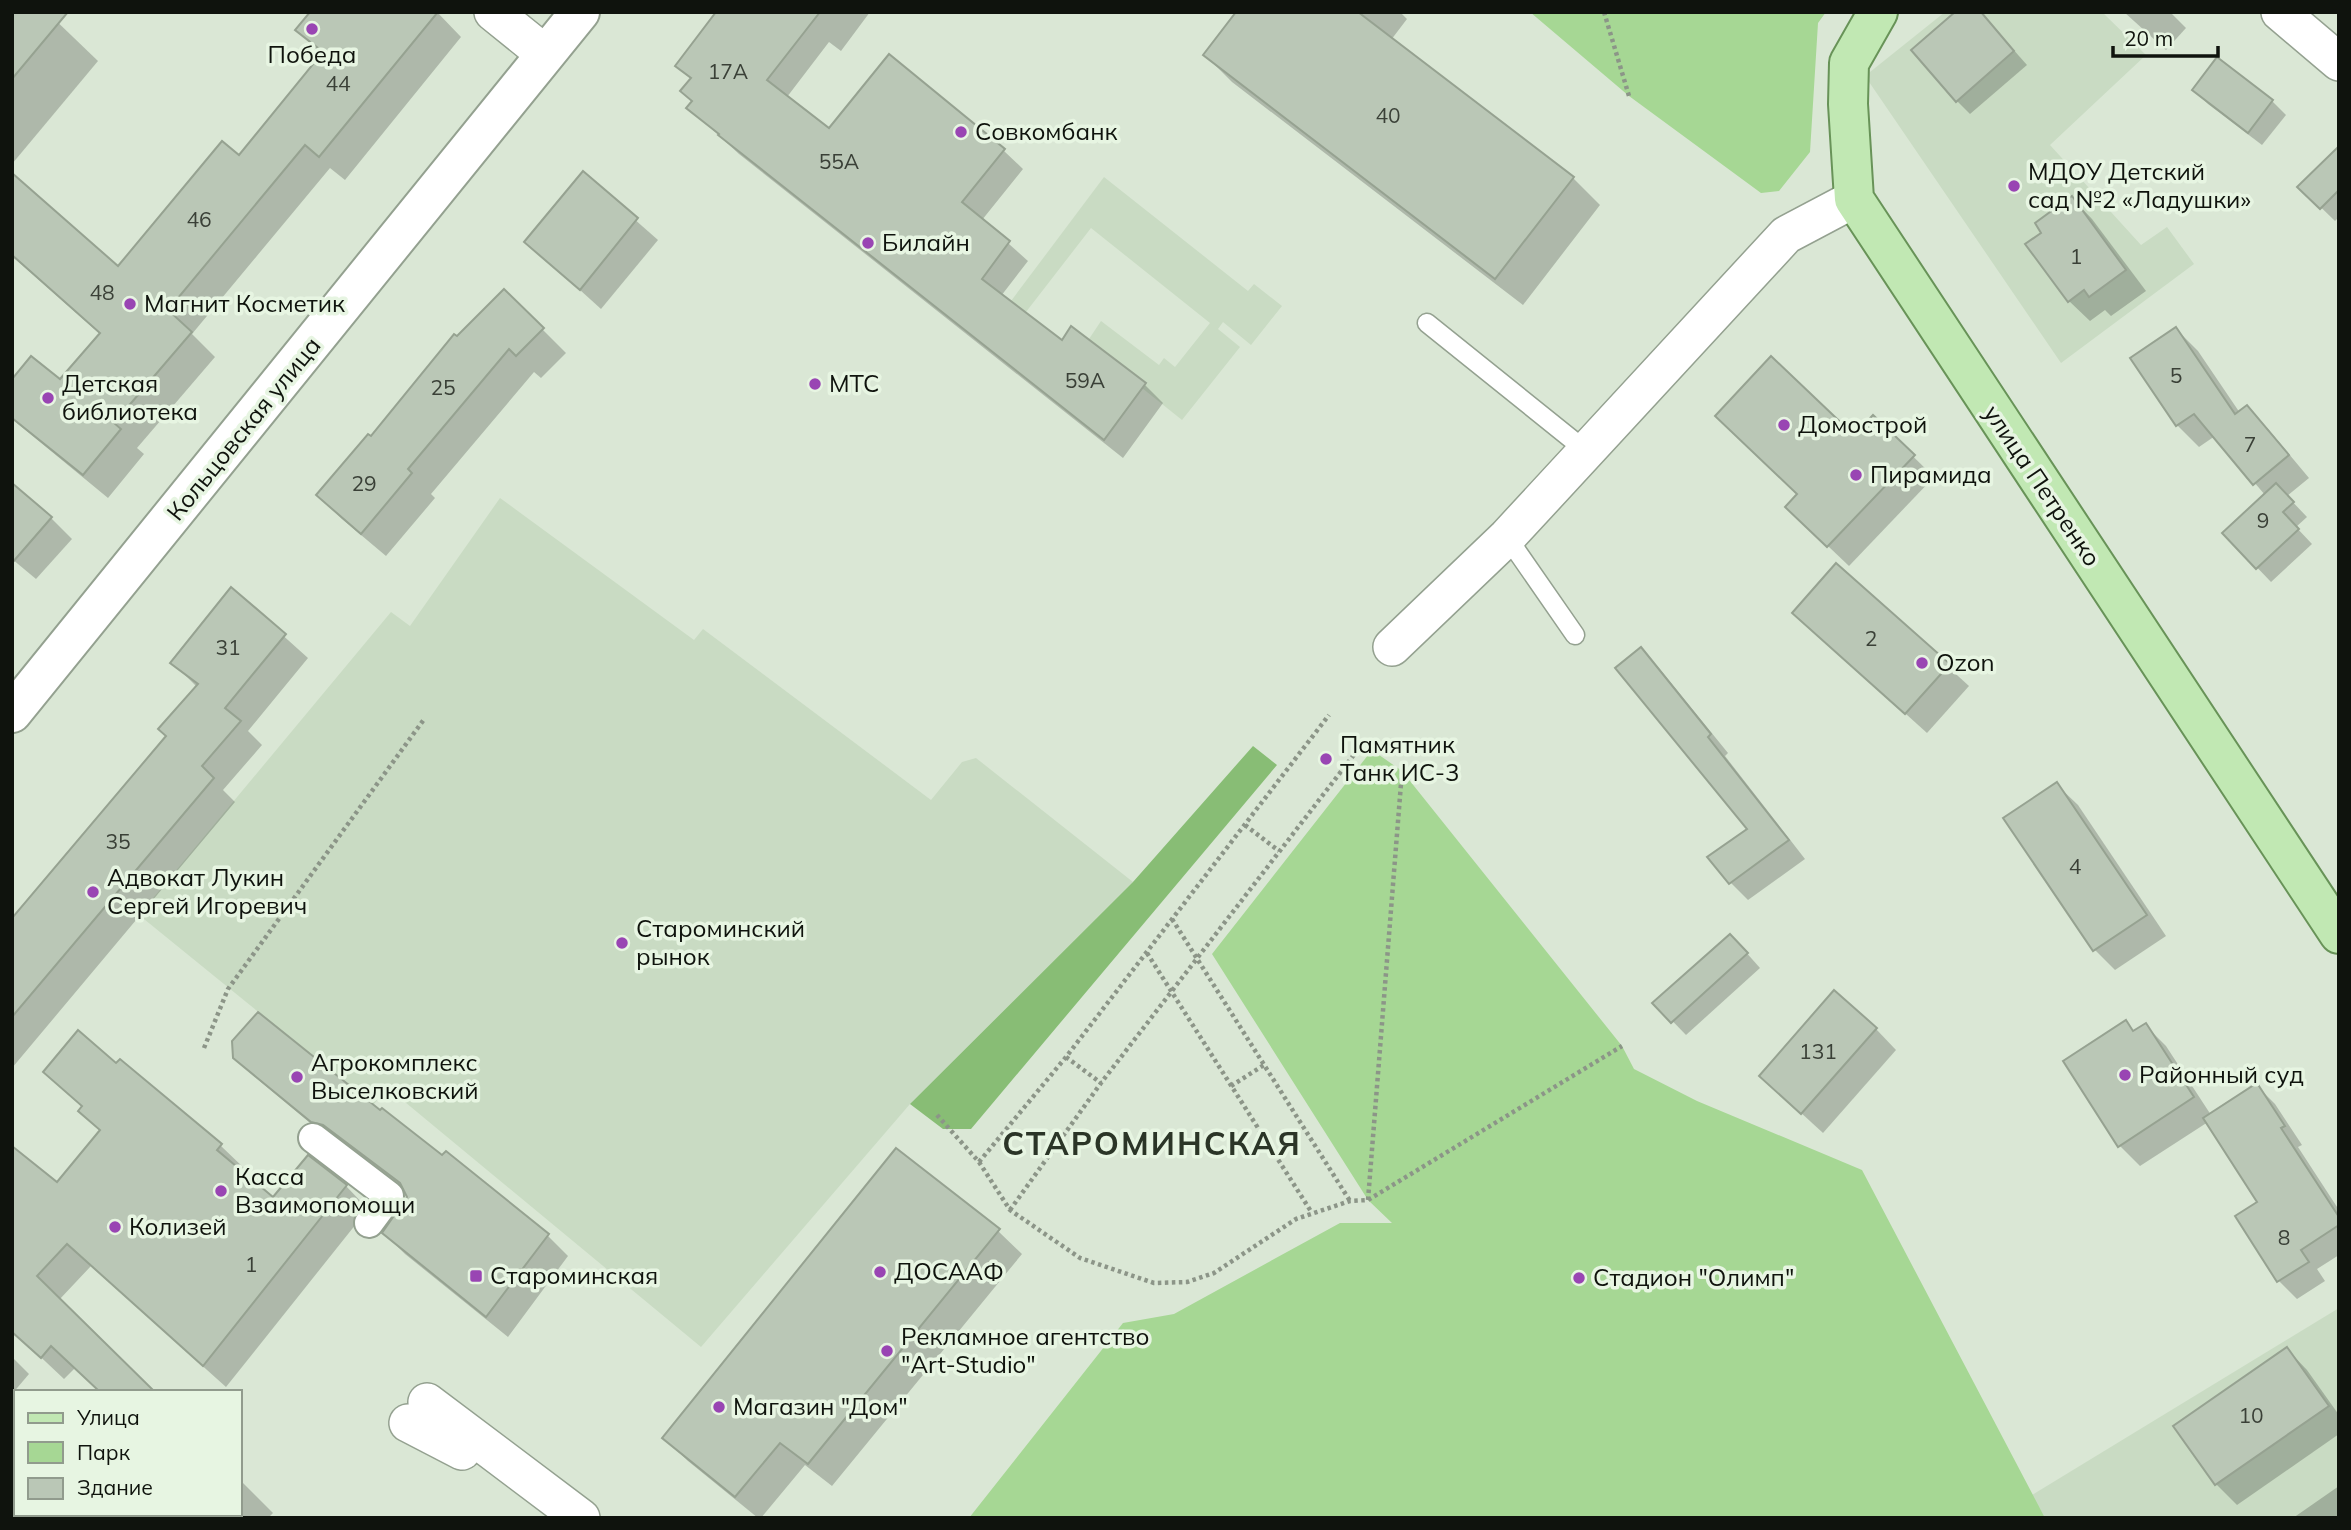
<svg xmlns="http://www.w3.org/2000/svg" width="2351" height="1530" font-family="Mulish,sans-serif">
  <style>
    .built { fill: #c9dbc3 }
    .green { fill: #a6d794 }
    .forest { fill: #88bd75 }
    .shadow { fill: #0003 }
    .building { fill: #bac7b6; stroke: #96a291; stroke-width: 2 }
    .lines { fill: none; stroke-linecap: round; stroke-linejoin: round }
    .service-casing { stroke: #94a190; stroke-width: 21 }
    .pedestrian-casing { stroke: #94a190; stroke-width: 32 }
    .minor-casing { stroke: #94a190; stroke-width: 40 }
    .secondary-casing { stroke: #94a190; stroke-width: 42 }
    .primary-casing { stroke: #689358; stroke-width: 42 }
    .path { stroke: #8c9588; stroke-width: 4.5; stroke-dasharray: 3.5 3.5; stroke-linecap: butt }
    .service { stroke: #fff; stroke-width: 18 }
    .pedestrian { stroke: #fff; stroke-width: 28 }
    .minor { stroke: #fff; stroke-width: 37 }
    .secondary { stroke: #fff; stroke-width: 38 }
    .primary { stroke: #c1e8b3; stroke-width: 38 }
    .poi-dot { fill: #9945b3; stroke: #e7f5e2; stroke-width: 2.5 }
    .labels { text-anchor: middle; stroke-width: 7; stroke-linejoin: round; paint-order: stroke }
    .number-label { font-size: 21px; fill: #3a4037 }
    .poi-label { font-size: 24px; fill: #0f130d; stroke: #e7f5e2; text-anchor: start }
    .street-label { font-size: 24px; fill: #0f130d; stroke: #e7f5e2 }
    .district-label { font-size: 32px; font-weight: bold; letter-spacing: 2px; fill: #2b3527; stroke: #e7f5e2 }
  </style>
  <rect width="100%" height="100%" fill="#dae7d5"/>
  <g class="built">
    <path d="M1945,12H2102L2146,55L2050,145L2141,245L2167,227L2194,264L2061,363L1865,76Z"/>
    <path d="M1104,177L1248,291L1254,284L1282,306L1251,345L1223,322L1218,329L1240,347L1182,420L1142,388L1145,383L1089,339L1101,321L1159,365L1164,358L1175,367L1210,323L1091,228L1026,312L1011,301Z"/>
    <path d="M500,498L694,640L703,629L931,800L962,762L976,758L1133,882L910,1104L701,1347L388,1088L373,1105L139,915L391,612L410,626Z"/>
    <path d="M2339,1308V1518H2045L2032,1495Z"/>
  </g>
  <g class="green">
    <path d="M1530,12H1826L1818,23L1810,152L1779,191L1761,193L1629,96Z"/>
    <path d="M1372,750L1402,771L1622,1046L1634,1069L1697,1101L1862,1170L2045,1518H969L1123,1323L1174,1314L1340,1223H1392L1368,1200L1212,954Z"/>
  </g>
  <path class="forest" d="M1253,746L1277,765L971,1129H943L910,1104L1133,882Z"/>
  <g class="shadow">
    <path d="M12,12H47L98,61L12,164Z"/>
    <path d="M437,12L461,37L345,180L330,168L192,334L215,357L137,448L144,454L108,498L12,419V381L60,382L101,335L12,256V188L118,268L239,157L322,55L297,30Z"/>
    <path d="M744,12H870L841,51L829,42L787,97L829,131L890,57L1004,151L1023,169L982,220L1028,261L1001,296L1062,343L1145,385L1163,403L1123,458L739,154L689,108L694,102L692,80L677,66Z"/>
    <path d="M1239,12H1400L1407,19L1391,40L1573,178L1600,205L1523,305L1232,82L1205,55Z"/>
    <path d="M1980,12L2027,65L1970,114L1957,101Z"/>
    <path d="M2124,12H2170L2186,28L2166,50Z"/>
    <path d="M2194,90L2272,101L2286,115L2262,145L2208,104Z"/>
    <path d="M2339,160V217L2335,221L2300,187Z"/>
    <path d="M583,174L658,240L601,309L527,242Z"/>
    <path d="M2072,198L2092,219L2146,291L2111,316L2105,310L2090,321L2069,301L2044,233Z"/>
    <path d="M504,291L566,353L541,378L534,372L431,494L435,498L386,556L342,519L319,495L457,338Z"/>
    <path d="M2176,329L2198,351L2240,413L2247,407L2268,429L2309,478L2287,496L2307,517L2296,527L2312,544L2271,582L2224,533L2265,495L2215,436L2199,447L2177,425Z"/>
    <path d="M1873,417L1934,477L1849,566L1808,527L1854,438Z"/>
    <path d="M51,518L72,539L36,579L12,559Z"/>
    <path d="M1837,566L1969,686L1927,733L1794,613Z"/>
    <path d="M231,589L308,658L248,731L262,745L223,790L235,802L12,1068V922L168,736L197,687L173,663Z"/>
    <path d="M1641,649L1658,667L1728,753L1725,756L1805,859L1748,900L1731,883L1749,829Z"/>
    <path d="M2057,785L2078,805L2166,936L2115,970L2095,950Z"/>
    <path d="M1744,950L1760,968L1686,1035L1655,1003Z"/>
    <path d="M2126,1023L2135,1032L2145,1025L2166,1046L2211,1115L2257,1086L2275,1104L2302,1145L2298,1147L2339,1210V1255L2317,1269L2325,1281L2297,1299L2279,1281L2237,1217L2259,1203L2208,1122L2140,1166L2119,1145Z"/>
    <path d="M1876,1029L1896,1050L1823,1133L1761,1076Z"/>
    <path d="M234,1057L380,1113L547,1235L568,1256L508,1337L405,1254L384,1233L409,1197L405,1190L346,1145L333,1142L256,1078Z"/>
    <path d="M120,1061L221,1146L244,1168L241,1172L274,1199L346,1186L368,1209L226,1387L91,1266L59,1300L75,1368L64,1379L29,1346L12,1297L57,1184L101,1132L80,1111L83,1108L45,1072L117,1065Z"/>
    <path d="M998,1231L1022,1254L832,1486L805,1465L761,1518H758L688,1461L664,1438Z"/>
    <path d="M2287,1349L2307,1370L2339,1415V1434L2237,1505L2216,1484L2176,1427Z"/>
    <path d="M12,1357L29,1374L12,1394Z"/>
    <path d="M240,1480L273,1513L268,1518H234L230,1514H240Z"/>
    <path d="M2339,1486V1518H2293Z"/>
  </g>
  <g class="building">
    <path d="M12,12H68L12,79Z"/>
    <path d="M310,12H438L319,157L305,145L168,310L192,332L114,423L121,429L83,475L12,418V379L31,356L60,379L100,333L12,255V173L118,266L222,141L239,155L323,52L295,30Z"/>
    <path d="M716,12H820L767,80L829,128L889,54L1005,149L962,202L1010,241L982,279L1062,340L1071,326L1146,383L1104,440L718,135L719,134L686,108L692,101L680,91L691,78L675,66Z"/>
    <path d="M1236,12H1358L1574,177L1495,279L1203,55Z"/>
    <path d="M1955,12H1981L2014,51L1956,102L1911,50Z"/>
    <path d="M2217,57L2273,100L2248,133L2192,90Z"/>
    <path d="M2339,146V190L2320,209L2297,187Z"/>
    <path d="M583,171L638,218L580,290L524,242Z"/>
    <path d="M2072,196L2126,270L2089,297L2084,290L2068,302L2025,244L2041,233L2035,223Z"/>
    <path d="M504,289L544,328L516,356L509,349L408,469L412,473L361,534L316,495L368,434L371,436L454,334L457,336Z"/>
    <path d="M2176,327L2235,414L2247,405L2289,455L2253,485L2194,414L2176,426L2130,358Z"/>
    <path d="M1771,356L1854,435L1873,415L1915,455L1827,547L1785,507L1797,494L1715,416Z"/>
    <path d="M12,483L52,517L12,563Z"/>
    <path d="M2276,483L2294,502L2283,512L2299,529L2256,569L2222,533Z"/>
    <path d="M1836,563L1950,664L1905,714L1792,613Z"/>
    <path d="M231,587L286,634L225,708L241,721L202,766L214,778L12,1017V918L166,736L158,729L198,684L170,663Z"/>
    <path d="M1641,647L1711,734L1708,737L1789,840L1729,884L1707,857L1747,829L1615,668Z"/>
    <path d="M2057,782L2147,915L2093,951L2003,818Z"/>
    <path d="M1730,934L1748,953L1671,1023L1652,1003Z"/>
    <path d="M1834,990L1877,1028L1801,1114L1759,1076Z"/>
    <path d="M258,1012L380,1110L382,1108L442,1155L446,1151L549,1234L486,1317L382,1233L407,1197L400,1183L323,1125L311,1122L233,1058L232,1041Z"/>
    <path d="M2126,1020L2133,1031L2146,1023L2194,1097L2118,1147L2063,1061Z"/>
    <path d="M78,1030L116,1063L120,1059L222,1144L217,1150L273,1197L308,1155L347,1185L203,1366L67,1244L37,1276L155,1392H100L51,1346L41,1358L12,1332V1146L57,1182L100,1130L78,1111L82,1106L43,1072Z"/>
    <path d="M2257,1083L2285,1126L2281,1128L2339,1217V1225L2301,1250L2309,1262L2277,1282L2235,1216L2257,1202L2203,1118Z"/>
    <path d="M896,1148L1000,1229L808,1464L780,1443L735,1497L662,1438Z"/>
    <path d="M2287,1347L2329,1406L2215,1485L2173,1426Z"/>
  </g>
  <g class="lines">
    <g class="service-casing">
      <g id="service">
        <path d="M1427,323L1585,450"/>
        <path d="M1507,537L1575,635"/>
      </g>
    </g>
    <g class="pedestrian-casing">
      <path id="pedestrian" d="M313,1138L389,1196L369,1223"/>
    </g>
    <g class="minor-casing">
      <g id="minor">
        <path d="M493,12L545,54"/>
        <path d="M2280,12L2339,62"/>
        <path d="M1392,647L1507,537L1786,235L1854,199"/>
        <path d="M427,1402L581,1518"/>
        <path d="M408,1423L462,1451"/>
      </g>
    </g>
    <g class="secondary-casing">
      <path id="secondary" d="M12,713L580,12"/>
    </g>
    <g class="primary-casing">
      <path id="primary" d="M1878,12L1849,63L1848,104L1854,199L2339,934"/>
    </g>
    <g class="path">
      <path d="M1604,12L1629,96"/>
      <path d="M1245,825L1279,851"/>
      <path d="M1172,919L1350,1201"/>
      <path d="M1147,953L1312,1213"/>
      <path d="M204,1048L228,989L425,718"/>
      <path d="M1066,1057L1101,1083"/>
      <path d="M1231,1086L1264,1065"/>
      <path d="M937,1115L979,1162L1010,1210L1080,1258L1154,1283L1187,1282L1214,1273L1296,1219L1350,1201L1368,1200L1622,1046"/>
      <path d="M979,1162L1066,1057L1329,715"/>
      <path d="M1368,1200L1402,771"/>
      <path d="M1010,1210L1101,1083L1363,743"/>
    </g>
    <use href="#service" class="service"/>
    <use href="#pedestrian" class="pedestrian"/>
    <use href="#minor" class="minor"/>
    <use href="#secondary" class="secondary"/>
    <use href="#primary" class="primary"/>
  </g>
  <g class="poi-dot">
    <circle cx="312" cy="29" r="7"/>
    <circle cx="961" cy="132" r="7"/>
    <circle cx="2014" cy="186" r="7"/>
    <circle cx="868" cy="243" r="7"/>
    <circle cx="130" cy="304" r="7"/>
    <circle cx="815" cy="384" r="7"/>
    <circle cx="48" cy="398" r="7"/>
    <circle cx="1784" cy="425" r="7"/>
    <circle cx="1856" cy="475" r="7"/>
    <circle cx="1922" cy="663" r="7"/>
    <circle cx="1326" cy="759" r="7"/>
    <circle cx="93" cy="892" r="7"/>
    <circle cx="622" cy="943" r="7"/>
    <circle cx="2125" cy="1075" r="7"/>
    <circle cx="297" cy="1077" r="7"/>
    <circle cx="221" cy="1191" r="7"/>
    <circle cx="115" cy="1227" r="7"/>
    <circle cx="880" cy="1272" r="7"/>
    <rect x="469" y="1269" width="14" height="14" rx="3.5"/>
    <circle cx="1579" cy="1278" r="7"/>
    <circle cx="887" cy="1351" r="7"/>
    <circle cx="719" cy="1407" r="7"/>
  </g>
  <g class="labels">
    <g class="number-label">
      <text x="728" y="79">17А</text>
      <text x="338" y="91">44</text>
      <text x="1388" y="123">40</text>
      <text x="839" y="169">55А</text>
      <text x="199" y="227">46</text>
      <text x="2076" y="264">1</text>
      <text x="102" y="300">48</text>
      <text x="2176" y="383">5</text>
      <text x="1085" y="388">59А</text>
      <text x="443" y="395">25</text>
      <text x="2250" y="452">7</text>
      <text x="364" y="491">29</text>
      <text x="2263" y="528">9</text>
      <text x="1871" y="646">2</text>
      <text x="228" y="655">31</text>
      <text x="118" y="849">35</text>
      <text x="2075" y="874">4</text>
      <text x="1818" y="1059">131</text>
      <text x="2284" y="1245">8</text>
      <text x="251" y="1272">1</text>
      <text x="2251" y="1423">10</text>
    </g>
    <g class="poi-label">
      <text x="312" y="63" text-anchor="middle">Победа</text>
      <text x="975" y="140">Совкомбанк</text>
      <text x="2028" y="180">МДОУ Детский<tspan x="2028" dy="28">сад №2 «Ладушки»</tspan></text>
      <text x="882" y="251">Билайн</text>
      <text x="144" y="312">Магнит Косметик</text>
      <text x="62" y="392">Детская<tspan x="62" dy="28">библиотека</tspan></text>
      <text x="829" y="392">МТС</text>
      <text x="1798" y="433">Домострой</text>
      <text x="1870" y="483">Пирамида</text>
      <text x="1936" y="671">Ozon</text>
      <text x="1340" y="753">Памятник<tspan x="1340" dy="28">Танк ИС-3</tspan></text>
      <text x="107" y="886">Адвокат Лукин<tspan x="107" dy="28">Сергей Игоревич</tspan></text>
      <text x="636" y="937">Староминский<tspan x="636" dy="28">рынок</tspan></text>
      <text x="311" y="1071">Агрокомплекс<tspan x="311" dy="28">Выселковский</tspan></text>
      <text x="2139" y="1083">Районный суд</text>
      <text x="235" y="1185">Касса<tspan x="235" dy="28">Взаимопомощи</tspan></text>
      <text x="129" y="1235">Колизей</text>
      <text x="894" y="1280">ДОСААФ</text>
      <text x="490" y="1284">Староминская</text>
      <text x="1593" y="1286">Стадион "Олимп"</text>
      <text x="901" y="1345">Рекламное агентство<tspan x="901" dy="28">"Art-Studio"</tspan></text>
      <text x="733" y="1415">Магазин "Дом"</text>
    </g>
    <g class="street-label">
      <text transform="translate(244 429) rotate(-51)" y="8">Кольцовская улица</text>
      <text transform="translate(2042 486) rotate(56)" y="8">улица Петренко</text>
    </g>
    <g class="district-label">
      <text x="1152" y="1155">СТАРОМИНСКАЯ</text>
    </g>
  </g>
  <rect width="2351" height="1530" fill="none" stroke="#0f130d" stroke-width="28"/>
  <rect x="14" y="1390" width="228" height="126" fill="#e7f5e2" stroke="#919b8d" stroke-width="2"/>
  <rect x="28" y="1413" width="35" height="10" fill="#c1e8b3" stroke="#919b8d" stroke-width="2"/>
  <text x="77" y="1425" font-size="21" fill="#0f130d">Улица</text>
  <rect x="28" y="1442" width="35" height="21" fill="#a6d794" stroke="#919b8d" stroke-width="2"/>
  <text x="77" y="1460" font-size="21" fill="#0f130d">Парк</text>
  <rect x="28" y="1478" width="35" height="21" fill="#bac7b6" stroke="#919b8d" stroke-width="2"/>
  <text x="77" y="1495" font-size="21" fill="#0f130d">Здание</text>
  <path d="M2113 46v10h105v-10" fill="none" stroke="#0f130d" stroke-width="3.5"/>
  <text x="2124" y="46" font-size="21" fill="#0f130d" stroke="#e7f5e2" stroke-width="5" paint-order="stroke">20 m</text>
</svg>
